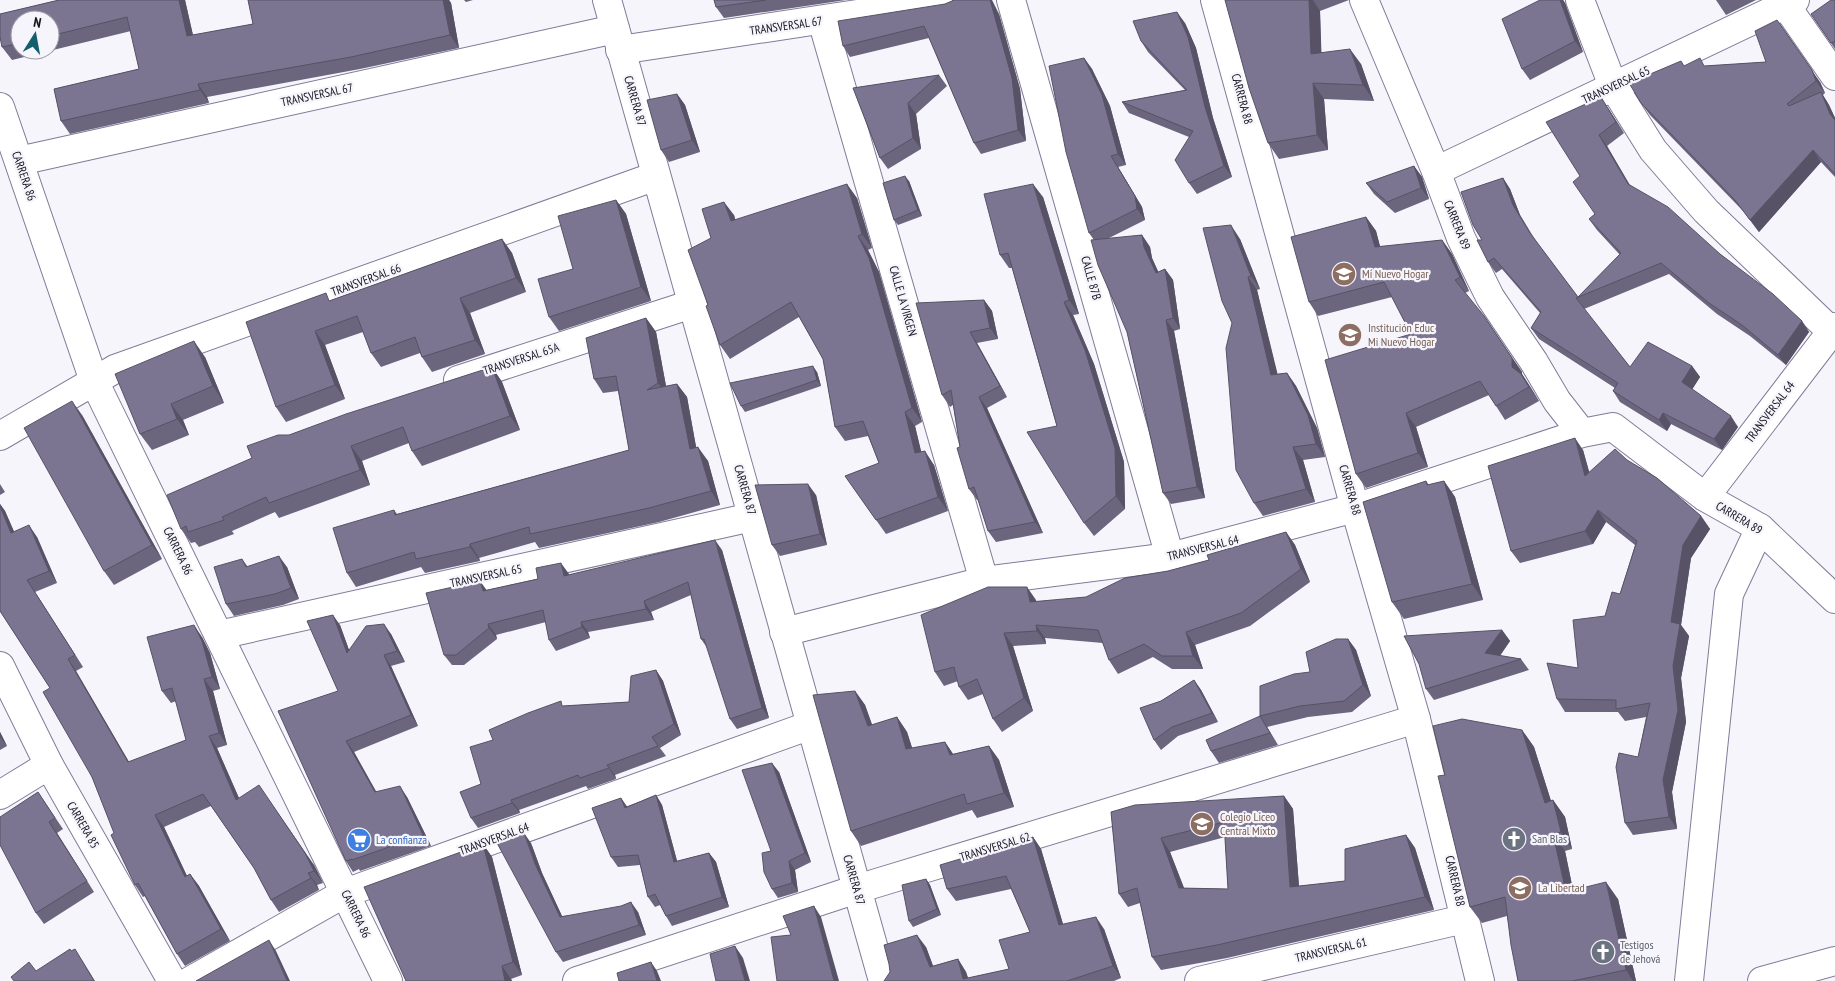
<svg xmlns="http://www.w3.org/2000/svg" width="1835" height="981" font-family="'PT Sans Narrow',sans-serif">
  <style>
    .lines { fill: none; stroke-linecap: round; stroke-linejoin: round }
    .minor-casing { stroke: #817b98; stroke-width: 30 }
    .tertiary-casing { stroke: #817b98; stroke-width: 30 }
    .minor { stroke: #fff; stroke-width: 28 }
    .tertiary { stroke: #fff; stroke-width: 28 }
    .wall { fill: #6b657e; fill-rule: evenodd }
    .shaded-wall { fill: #575266 }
    .building { fill: #7c7592; stroke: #575266; fill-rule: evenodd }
    .labels { text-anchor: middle; stroke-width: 4.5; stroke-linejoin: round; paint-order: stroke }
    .street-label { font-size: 12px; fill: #15131e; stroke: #f6f5fb }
    .education-label { font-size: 12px; fill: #785e54; stroke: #f6f5fb; text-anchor: start }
    .worship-label { font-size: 12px; fill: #5b616d; stroke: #f6f5fb; text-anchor: start }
    .shop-label { font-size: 12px; fill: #366cbe; stroke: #f6f5fb; text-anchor: start }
  </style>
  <rect width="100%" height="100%" fill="#f6f5fb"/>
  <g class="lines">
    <g class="minor-casing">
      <g id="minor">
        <path d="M607,0L883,981"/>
        <path d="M1011,0L1170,557"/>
        <path d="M1364,0L1436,171L1461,238L1490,297L1534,362L1557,401L1582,433"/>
        <path d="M1580,0L1613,86L1653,150L1706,211L1831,331"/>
        <path d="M1782,0L1835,76"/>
        <path d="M822,20L984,581"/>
        <path d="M620,50L950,0"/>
        <path d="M0,107L94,381L388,981"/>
        <path d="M19,161L615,29"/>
        <path d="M1436,171L1795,0"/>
        <path d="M458,380L692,304"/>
        <path d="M0,436L115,369L656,176"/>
        <path d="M1705,497L1835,327"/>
        <path d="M784,632L984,581L1170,557L1355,508L1582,433L1613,427L1705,497L1760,528L1835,599"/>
        <path d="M219,635L752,517"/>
        <path d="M0,666L49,765L172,981"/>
        <path d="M0,795L49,765"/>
        <path d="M190,981L345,893L811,725"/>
        <path d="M577,981L857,889L1416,719"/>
        <path d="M1199,981L1464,919"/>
        <path d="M1689,981L1729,594L1760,528"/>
        <path d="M1762,981L1835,961"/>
      </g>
    </g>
    <g class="tertiary-casing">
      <path id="tertiary" d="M1215,0L1355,508L1416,719L1480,981"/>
    </g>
    <use href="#minor" class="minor"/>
    <use href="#tertiary" class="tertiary"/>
  </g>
  <g class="wall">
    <path d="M59,0H185L193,35L253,24L248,0H449L451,3L459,48L360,69L207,97L209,103L70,134L61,121L54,89L139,69L131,31L12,60L2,47L0,37V14ZM20,20H50V50H20Z"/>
    <path d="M464,0H473L466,2Z"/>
    <path d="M714,0H846L724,18L716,7Z"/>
    <path d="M1225,0H1349L1320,11L1321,52L1361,64L1374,101L1324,99L1328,150L1279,159L1268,143Z"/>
    <path d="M1540,0H1563L1565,3L1583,52L1530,80L1522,69Z"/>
    <path d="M1716,0H1756L1726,15Z"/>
    <path d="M1835,0V49L1811,14Z"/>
    <path d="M952,1L999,14L1020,89L1026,141L981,154L974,143L929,38L850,57L843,46Z"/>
    <path d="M1185,23L1196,48L1213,118L1232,177L1197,194L1189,183V137L1129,113L1122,102L1185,90L1148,52L1141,41Z"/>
    <path d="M1084,58L1092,69L1110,106L1126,165L1118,167L1142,207L1145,220L1107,239L1142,235L1150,247L1152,258L1158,272L1165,269L1173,280L1180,329L1174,331L1205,498L1171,504L1163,493L1127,332L1094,240L1089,233Z"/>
    <path d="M1766,62L1820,82L1825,93L1823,95L1829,105L1835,118V177L1821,162L1759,232L1744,212L1650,115L1641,103L1684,66H1706Z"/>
    <path d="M939,75L947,86L916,114L921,149L888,169L880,158L853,88Z"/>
    <path d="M677,94L685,105L700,152L669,162L661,150Z"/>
    <path d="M1608,108L1624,133L1607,146L1630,185L1720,254L1802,321L1809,332L1786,365L1750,336L1717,314L1669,274L1584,309L1630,367L1692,366L1700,377L1692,389L1738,427L1722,450L1671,424L1667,431L1620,402L1613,391L1615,388L1539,339L1531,328L1540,313L1502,269L1496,273L1488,262L1482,240L1503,178L1510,189L1520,215L1535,240L1578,297L1620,255L1597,230L1589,219L1595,214L1580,176Z"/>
    <path d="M1414,166L1422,177L1429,199L1395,213L1374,194L1366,183Z"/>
    <path d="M909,181L922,216L898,225L894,220Z"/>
    <path d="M1043,197L1079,314L1073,315L1094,364L1124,462L1125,509L1094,536L1084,523L1012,268H1009L1000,255Z"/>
    <path d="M857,198L872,248L868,250L879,272L922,422L915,426L921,452L934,465L948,511L886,534L845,476L879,463L868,436L845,441L835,427L823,359L799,317L730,359L720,345L708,305L711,238L734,215L735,220Z"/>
    <path d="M616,200L626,214L651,301L559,331L549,317L573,269Z"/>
    <path d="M1366,217L1376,231L1380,247L1442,240L1452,254L1469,291L1465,293L1522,372V374L1539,401L1505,420L1489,395L1416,427L1428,467L1366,488L1356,474L1411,334L1392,297L1318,316L1309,302Z"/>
    <path d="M502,239L512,253L526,292L470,313L485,354L432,372L422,357L420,353L381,367L371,353L363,332L325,345L345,399L286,422L276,407L332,300Z"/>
    <path d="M1240,239L1260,289L1257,290L1277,374L1287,373L1296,386L1317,428L1325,457L1303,460L1315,502L1263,516L1254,503L1232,323Z"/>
    <path d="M984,300L992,311L998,339L977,343L1007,397L987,408L1043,533L996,542L988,531L978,500H977L969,489L960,447L953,405L950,407L942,395Z"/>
    <path d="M646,318L656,332L666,386L677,384L687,397L696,447L708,461L720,505L659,522L539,548L535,542L479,558L480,561L425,573L421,567L356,587L347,573L394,510L397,514L629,450L618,391L603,393L594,379Z"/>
    <path d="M205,357L224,403L183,420L189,435L152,450L140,434Z"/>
    <path d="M492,367L502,382L520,430L422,466L412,451L409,443L362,461L370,485L279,518L275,512L232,531L234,534L199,547L195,542L191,543L181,529L252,458L289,435Z"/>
    <path d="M817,372L821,386L745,412L741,406Z"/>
    <path d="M82,415L162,559L114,585L104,571Z"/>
    <path d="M1583,450L1589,472L1627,460L1701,516L1710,529L1691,558L1681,625L1689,636L1681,678L1686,722L1672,792L1677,829L1633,835L1625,823L1646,717L1625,721L1618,712H1565L1557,699L1578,668L1605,616L1620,594L1635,545L1606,522L1593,544L1520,563L1511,551Z"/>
    <path d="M1426,481L1429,485L1444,481L1455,497L1483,600L1404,619L1392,602Z"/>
    <path d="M0,484L5,492L0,495Z"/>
    <path d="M816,495L827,545L780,556L772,545Z"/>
    <path d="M0,504L5,511L14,532L37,537L57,583L35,592L83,667L76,671L129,762L186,740L176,701L171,703L162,691L202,637L210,653L220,689L213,691L227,745L217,748L239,798L314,865L323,883L317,885L319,890L279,912L271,900L254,868L211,806L164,827L187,876L190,874L199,886L230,941L185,966L177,954L145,896L143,897L135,885L92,777L50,688L0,611Z"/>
    <path d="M1286,532L1295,545L1310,582L1250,626L1195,645L1203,669H1172L1153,657L1118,674L1109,660L1103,643L1045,638L1046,644L1013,646L1033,711L1002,732L993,719L983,694L968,700L959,687L958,681L944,686L935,672L1036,600V602L1086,597L1168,571L1209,560Z"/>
    <path d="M722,550L769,718L737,729L730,719L708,649L701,639L691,595L651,612L654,620L588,632L590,638L556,651L549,640L546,622L496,635L497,639L464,665H452L444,655L487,590L569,574V575Z"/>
    <path d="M242,559L248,567H287L299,599L283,605L234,616L226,604Z"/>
    <path d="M340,625L349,650L391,634L405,662L391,666L418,726L354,752L376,791L407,797L431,846L360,871L359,869L353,872L346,861L338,691Z"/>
    <path d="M1502,630L1510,641L1500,656L1521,659L1529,670L1434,700L1426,689Z"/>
    <path d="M1348,639L1356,650L1371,696L1352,712L1308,717L1267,727L1278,745L1219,763L1211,751L1260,716Z"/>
    <path d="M656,670L663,681L681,735L660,748L666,756L615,775L616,779L588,789L586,786L519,810L520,813L478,828L471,818L493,740L564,706L629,702Z"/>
    <path d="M1194,680L1201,690L1218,722L1178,736L1161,750L1154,740L1161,701Z"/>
    <path d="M855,691L865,705L872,725L897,717L907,732L912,748L945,742L953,754L989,746L999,760L1014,807L977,818L972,810L861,846L851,831Z"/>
    <path d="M1522,730L1534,747L1551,801L1553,800L1565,817L1572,849L1565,851L1573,890L1618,899L1636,981H1518L1507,916L1482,923L1470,907L1445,775Z"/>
    <path d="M0,732L7,746L0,750Z"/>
    <path d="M779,772L811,862L795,870L798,892L778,898L772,889L771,851Z"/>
    <path d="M38,792L63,829L57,833L94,892L44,924L36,913Z"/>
    <path d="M656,795L662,805L677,861L709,853L716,862L729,907L672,926L666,916L660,905L655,907L648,897L640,865L618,867L611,857L621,798L627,807Z"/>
    <path d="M1284,796L1293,809L1299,886L1345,881L1406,835L1415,848L1434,910L1227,958L1161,970L1152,957L1140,903L1128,907L1119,894L1111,812ZM1225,837L1228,889L1184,888L1170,852Z"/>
    <path d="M1033,837L1041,849L1063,924L1104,929L1121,978L1114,981H884L926,947L933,966L958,959L966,972L968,978L1009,969L1030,932L1011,889L956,901L947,889Z"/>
    <path d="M531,843L542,873L562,916L638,912L646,935L563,962L556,952Z"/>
    <path d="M483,844L492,857L522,975L511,979L512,981H406Z"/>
    <path d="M926,879L930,885L941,915L913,927L909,921Z"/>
  </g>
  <g class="shaded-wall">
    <path d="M179,0H185L196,49L187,36Z"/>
    <path d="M443,0H449L451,3L459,48L450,35Z"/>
    <path d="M990,0H992L999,14L1020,89L1026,141L1018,130Z"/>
    <path d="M1309,0H1313L1320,11L1322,69L1311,54Z"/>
    <path d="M1560,0H1563L1565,3L1583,52L1575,41Z"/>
    <path d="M1177,12L1185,23L1196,48L1213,118L1232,177L1224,166L1205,107Z"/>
    <path d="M1777,20L1820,82L1825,93L1816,81Z"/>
    <path d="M1350,49L1361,64L1374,101L1363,85Z"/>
    <path d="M1084,58L1092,69L1110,106L1126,165L1118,154Z"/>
    <path d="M1313,83L1324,99L1328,150L1317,135Z"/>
    <path d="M198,84L207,97L209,103L200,90Z"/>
    <path d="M1821,92L1829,105L1835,118V122L1830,114Z"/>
    <path d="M677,94L685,105L700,152L692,140Z"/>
    <path d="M1601,97L1608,108L1624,133L1616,122Z"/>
    <path d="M908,103L916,114L921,149L913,138Z"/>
    <path d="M1599,135L1607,146L1635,195L1628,184Z"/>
    <path d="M1813,150L1821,162L1759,232L1750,220Z"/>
    <path d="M1111,156L1118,167L1142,207L1145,220L1137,209Z"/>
    <path d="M1414,166L1422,177L1429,199L1421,188Z"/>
    <path d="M905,176L909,181L922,216L918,210Z"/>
    <path d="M1503,178L1510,189L1520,215L1538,244L1513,205Z"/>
    <path d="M847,184L857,198L872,248L862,234Z"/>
    <path d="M1033,184L1043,197L1079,314L1069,300Z"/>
    <path d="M616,200L626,214L651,301L641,287Z"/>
    <path d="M724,202L734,215L740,235L731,221Z"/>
    <path d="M1366,217L1376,231L1384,261L1375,247Z"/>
    <path d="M1231,225L1240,239L1260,289L1251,276Z"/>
    <path d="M1142,235L1150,247L1152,258L1164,284L1156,273L1144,247Z"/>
    <path d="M858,236L868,250L879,272L922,422L912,408Z"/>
    <path d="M502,239L512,253L526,292L516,278Z"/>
    <path d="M1442,240L1452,254L1469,291L1460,277Z"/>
    <path d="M1165,269L1173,280L1180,329L1173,318Z"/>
    <path d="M1248,277L1257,290L1281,388L1271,375Z"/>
    <path d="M460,298L470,313L485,354L475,340Z"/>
    <path d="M984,300L992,311L998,339L990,328Z"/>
    <path d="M1064,302L1073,315L1094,364L1124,462L1125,509L1116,496Z"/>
    <path d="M1484,316L1522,372V374L1531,388L1539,401L1529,387L1512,367Z"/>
    <path d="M646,318L656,332L668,397L658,383Z"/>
    <path d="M1166,320L1174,331L1205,498L1197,487Z"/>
    <path d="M1802,321L1809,332L1786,365L1778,355Z"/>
    <path d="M315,331L325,345L345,399L335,385Z"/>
    <path d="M970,332L977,343L1007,397L1000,386Z"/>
    <path d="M194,341L205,357L224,403L213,386Z"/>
    <path d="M813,366L817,372L821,386L817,380Z"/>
    <path d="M1692,366L1700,377L1690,393L1682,382Z"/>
    <path d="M492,367L502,382L520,430L510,416Z"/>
    <path d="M1287,373L1296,386L1317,428L1325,457L1316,444Z"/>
    <path d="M677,384L687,397L699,463L690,449Z"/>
    <path d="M979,397L987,408L1043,533L1035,522Z"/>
    <path d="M72,401L82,415L162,559L152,545Z"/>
    <path d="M171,404L183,420L189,435L177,419Z"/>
    <path d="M905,412L915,426L925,467L915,453Z"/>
    <path d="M1406,413L1416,427L1428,467L1418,453Z"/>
    <path d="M1663,413L1671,424L1667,431L1659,420Z"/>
    <path d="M1731,416L1738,427L1722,450L1714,439Z"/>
    <path d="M1575,438L1583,450L1594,489L1585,476Z"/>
    <path d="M351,446L362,461L370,485L360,470Z"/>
    <path d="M698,447L708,461L720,505L711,491Z"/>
    <path d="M1293,447L1303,460L1315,502L1306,489Z"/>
    <path d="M925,451L934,465L948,511L938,497Z"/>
    <path d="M1444,481L1455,497L1483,600L1472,584Z"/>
    <path d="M808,484L816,495L827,545L820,534Z"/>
    <path d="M0,504L5,511L20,545L11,533L0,506Z"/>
    <path d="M1598,510L1606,522L1593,544L1585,531Z"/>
    <path d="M1701,516L1710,529L1691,558L1681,625L1689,636L1681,678L1686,722L1672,792L1677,829L1669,817L1663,780L1673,666L1671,622L1683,545Z"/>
    <path d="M29,525L37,537L57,583L49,571Z"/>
    <path d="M1286,532L1295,545L1310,582L1301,569Z"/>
    <path d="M715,540L722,550L769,718L762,708Z"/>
    <path d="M470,544L479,558L480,561L470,547Z"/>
    <path d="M279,556L287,567L299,599L291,588Z"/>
    <path d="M561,563L569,574L572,587L564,576Z"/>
    <path d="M27,580L35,592L83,667L75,655Z"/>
    <path d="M480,581L488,592L483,591Z"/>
    <path d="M1027,587L1036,600L1040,615L1030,602Z"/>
    <path d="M644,601L651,612L654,620L646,609Z"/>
    <path d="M333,615L340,625L354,664L347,653Z"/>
    <path d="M581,622L588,632L590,638L582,627Z"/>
    <path d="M384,624L391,634L405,662L397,651Z"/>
    <path d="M488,624L496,635L497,639L489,628Z"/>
    <path d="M194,625L202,637L210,653L220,689L212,677Z"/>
    <path d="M1036,625L1045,638L1046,644L1037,631Z"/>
    <path d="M1502,630L1510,641L1493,665L1485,653Z"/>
    <path d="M1186,632L1195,645L1203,669L1193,656Z"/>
    <path d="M1004,633L1013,646L1033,711L1024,698Z"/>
    <path d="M1348,639L1356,650L1371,696L1363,685Z"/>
    <path d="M384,655L391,666L418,726L411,715Z"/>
    <path d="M68,659L76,671L136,774L128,762Z"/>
    <path d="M656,670L663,681L681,735L674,724Z"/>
    <path d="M204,679L213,691L227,745L219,733Z"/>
    <path d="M1194,680L1201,690L1218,722L1212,713Z"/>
    <path d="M855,691L865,705L878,741L868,726Z"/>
    <path d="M1260,716L1267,727L1278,745L1270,733Z"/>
    <path d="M897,717L907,732L917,763L906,749Z"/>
    <path d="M1522,730L1534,747L1557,820L1545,803Z"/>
    <path d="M0,732L7,746L0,737Z"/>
    <path d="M209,736L217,748L245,812L236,800Z"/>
    <path d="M346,741L354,752L382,803L375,792Z"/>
    <path d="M945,742L955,757L950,755Z"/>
    <path d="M989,746L999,760L1014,807L1004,793Z"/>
    <path d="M772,763L779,772L811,862L805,853Z"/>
    <path d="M607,765L615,775L616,779L609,768Z"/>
    <path d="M400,786L407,797L431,846L423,835Z"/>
    <path d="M656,795L662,805L680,872L674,862Z"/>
    <path d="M1284,796L1293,809L1300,900L1290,887Z"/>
    <path d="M267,797L314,865L323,883L314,871Z"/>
    <path d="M621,798L628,808H625Z"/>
    <path d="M511,800L519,810L520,813L512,803Z"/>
    <path d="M1553,800L1565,817L1572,849L1561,832Z"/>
    <path d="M155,815L164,827L193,889L185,877Z"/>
    <path d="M49,822L57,833L94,892L87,881Z"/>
    <path d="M524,833L531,843L542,873L567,927L560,917L535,864Z"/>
    <path d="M1553,834L1565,851L1577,909L1566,892Z"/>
    <path d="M1406,835L1415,848L1434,910L1425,897Z"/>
    <path d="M1033,837L1041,849L1067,938L1059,925Z"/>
    <path d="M1161,838L1170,852L1189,901L1179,888Z"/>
    <path d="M483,844L492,857L522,975L513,962Z"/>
    <path d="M709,853L716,862L729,907L722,897Z"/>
    <path d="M789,861L795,870L798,892L792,883Z"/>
    <path d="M308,873L317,885L319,890L311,878Z"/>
    <path d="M190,874L199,886L230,941L221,929Z"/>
    <path d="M926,879L930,885L941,915L937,909Z"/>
    <path d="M1606,882L1618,899L1636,981H1633L1626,970Z"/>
    <path d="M631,902L638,912L646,935L639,925Z"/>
    <path d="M814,906L821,917L839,981H834Z"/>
    <path d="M1096,917L1104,929L1121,978L1113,966Z"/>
    <path d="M917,935L926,947L938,979L930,967Z"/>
    <path d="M269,940L276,951L290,981H287Z"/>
    <path d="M735,946L743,958L750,981H745Z"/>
    <path d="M75,949L82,960L95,981H94Z"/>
    <path d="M958,959L966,972L969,981L963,979Z"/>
    <path d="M651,962L657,971L661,981H657Z"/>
    <path d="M502,966L511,979L512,981H505Z"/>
  </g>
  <g class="building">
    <path d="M59,0H179L187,36L253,24L248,0H443L450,35L351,57L198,84L200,90L61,121L54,89L139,69L127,17L50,36V20H20V43L2,47L0,37V14Z"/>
    <path d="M714,0H766L716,7Z"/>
    <path d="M953,0H990L1012,78L1018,130L974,143L924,26L843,46L838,21L945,4L952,1Z"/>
    <path d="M1225,0H1309L1311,54L1350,49L1363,85L1313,83L1317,135L1268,143L1249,88Z"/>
    <path d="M1540,0H1560L1575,41L1522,69L1502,19Z"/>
    <path d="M1831,0H1835V41L1831,43L1811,14Z"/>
    <path d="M1177,12L1188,37L1205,107L1224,166L1189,183L1175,160L1193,131L1122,102L1187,90L1141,41L1133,21Z"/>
    <path d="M1777,20L1812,70L1816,81L1787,104L1789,106L1821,92L1830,114L1835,120V174L1813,150L1750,220L1735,200L1641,103L1629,83L1681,61L1684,66L1700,58L1704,66L1766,62L1755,31Z"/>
    <path d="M1084,58L1102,95L1118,154L1111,156L1135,196L1137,209L1089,233L1066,152L1049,66Z"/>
    <path d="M939,75L908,103L913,138L880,158L853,88Z"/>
    <path d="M677,94L692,140L661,150L647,100Z"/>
    <path d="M1601,97L1616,122L1599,135L1628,184L1668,207L1720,254L1773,294L1802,321L1778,355L1742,325L1709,303L1661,263L1576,298L1630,367L1648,342L1692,366L1682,382L1731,416L1714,439L1663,413L1659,420L1613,391L1618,383L1531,328L1541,312L1494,258L1488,262L1477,240H1482L1473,225L1461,192L1503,178L1513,205L1530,233L1578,297L1621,253L1589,219L1595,214L1573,182L1580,176L1546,122Z"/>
    <path d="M1414,166L1421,188L1387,202L1366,183Z"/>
    <path d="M905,176L918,210L894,220L883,183Z"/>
    <path d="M847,184L862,234L858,236L869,258L912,408L905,412L915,453L925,451L938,497L876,520L845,476L879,463L863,421L835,427L823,359L791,302L720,345L706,306L708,305L688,250L711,238L702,209L724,202L731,221Z"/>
    <path d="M1033,184L1069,300L1064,302L1085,350L1115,448L1116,496L1084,523L1027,432L1057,426L1008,253L1000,255L984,194Z"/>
    <path d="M616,200L641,287L549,317L538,279L573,269L558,216Z"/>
    <path d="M1366,217L1375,247L1442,240L1460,277L1455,280L1484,316L1512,358V367L1521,374L1529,387L1496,406L1480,381L1406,413L1418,453L1356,474L1325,360L1411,334L1384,282L1309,302L1291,237Z"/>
    <path d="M1231,225L1251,276L1248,277L1271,375L1287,373L1308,415L1316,444L1293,447L1306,489L1254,503L1236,470L1226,348L1232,323L1222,301L1203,228Z"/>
    <path d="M1142,235L1144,247L1156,273L1165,269L1173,318L1166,320L1197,487L1163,493L1127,332L1098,265L1091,240Z"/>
    <path d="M502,239L516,278L460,298L475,340L422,357L415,337L371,353L357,316L315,331L335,385L276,407L246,322L326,293L329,301Z"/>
    <path d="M984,300L990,328L970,332L1000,386L979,397L1035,522L988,531L974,487L969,489L957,448L960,447L951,390L942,395L916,303Z"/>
    <path d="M646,318L658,383L647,390L677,384L690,449L698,447L711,491L649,508L530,534L529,527L470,544V547L416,559L414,552L347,573L333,528L394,510L395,515L629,450L616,376L594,379L586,338Z"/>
    <path d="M194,341L213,386L171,404L177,419L140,434L115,374Z"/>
    <path d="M813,366L817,380L741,406L730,383Z"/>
    <path d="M492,367L510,416L412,451L403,427L351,446L360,470L269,503L266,497L222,517L224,520L188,532L186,526L181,529L167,495L252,458L247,446L278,435H289L346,414Z"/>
    <path d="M72,401L152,545L104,571L24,428Z"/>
    <path d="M1575,438L1585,476L1615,449L1627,460L1657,478L1701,516L1683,545L1671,622L1680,624L1673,666L1678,710L1663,780L1669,817L1625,823L1616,767L1619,753L1638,757L1650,703L1616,709V700L1557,699L1547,663L1578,668L1573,620L1605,616L1612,592L1620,594L1637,541L1598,510L1585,531L1511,551L1488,466Z"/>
    <path d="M1426,481L1427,485L1444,481L1472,584L1392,602L1363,502Z"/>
    <path d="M808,484L820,534L772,545L755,485Z"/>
    <path d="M0,506L11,533L29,525L49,571L27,580L75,655L68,659L128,762L186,740L172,688L162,691L147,637L194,625L202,641L212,677L204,679L219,733L209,736L236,800L259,785L305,853L314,871L308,873L311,878L271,900L254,868L203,794L155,815L185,877L190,874L221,929L177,954L138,883L135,885L111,835L114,833L92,777L43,692L50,688L0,611Z"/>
    <path d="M1286,532L1301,569L1241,613L1186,632L1193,656H1162L1144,644L1109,660L1098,630L1036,625L1037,631L1004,633L1024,698L993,719L977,679L959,687L954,667L935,672L921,615L988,587H1027L1030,602L1086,597L1125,578L1168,571L1209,560L1207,555Z"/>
    <path d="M715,540L762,708L730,719L704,639H701L688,582L644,601L646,609L581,622L582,627L549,640L543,610L488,624L489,628L456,655H444L426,593L480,581L483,591L538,579L536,568L561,563L564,576Z"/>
    <path d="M279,556L291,588L275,594L226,604L214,567L242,559L246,567Z"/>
    <path d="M333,615L347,653L366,626L384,624L397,651L384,655L411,715L346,741L375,792L400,786L423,835L352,860V859L346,861L278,711L338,691L307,621Z"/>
    <path d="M1502,630L1485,653L1521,659L1426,689L1419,664L1404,636Z"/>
    <path d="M1336,639H1348L1363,685L1344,701L1300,706L1260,716V686L1294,674L1310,672L1306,652Z"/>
    <path d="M656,670L674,724L652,737L658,746L607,765L609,768L580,778L578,775L511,800L512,803L471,818L460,792L481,784L470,747L493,740L489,730L528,713L561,701L562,706L629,702L631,676Z"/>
    <path d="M1194,680L1212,713L1172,727L1154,740L1140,708L1161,701Z"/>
    <path d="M855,691L868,726L897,717L906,749L945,742L950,755L989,746L1004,793L967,804L964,794L851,831L813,695Z"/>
    <path d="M1260,716L1270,733L1211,751L1206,740Z"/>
    <path d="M1462,719L1522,730L1545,803L1553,800L1561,832L1553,834L1566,892L1606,882L1626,970L1572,981H1518L1511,945L1505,897L1470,907L1438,776L1445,775L1433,726Z"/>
    <path d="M772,763L805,853L789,861L792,883L772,889L764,872L762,853L771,851L742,770Z"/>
    <path d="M38,792L55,818L49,822L87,881L36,913L0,845V817Z"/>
    <path d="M656,795L674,862L709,853L722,897L666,916L655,894L648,897L638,855L611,857L592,808L621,798L625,808Z"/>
    <path d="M1284,796L1290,887L1345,881V849L1406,835L1425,897L1217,945L1152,957L1137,888L1119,894L1111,812L1135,805ZM1224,822L1228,889L1179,888L1161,838Z"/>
    <path d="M524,833L535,864L560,917L621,906L631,902L639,925L556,952L497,843Z"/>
    <path d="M1033,837L1059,925L1096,917L1113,966L1067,981H884L890,972L889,964L884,945L917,935L930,967L958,959L963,979L1009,969L999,940L1030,932L1006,876L947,889L940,865Z"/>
    <path d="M483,844L513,962L502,966L505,981H406L364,887Z"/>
    <path d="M926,879L937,909L909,921L902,885Z"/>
    <path d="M814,906L834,981H777L771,937L791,935L783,916Z"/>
    <path d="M269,940L287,981H196Z"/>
    <path d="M735,946L745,981H716L710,954Z"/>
    <path d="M70,949L71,951L75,949L94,981H14L11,977L29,962L36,971Z"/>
    <path d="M651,962L657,981H619L617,973Z"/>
  </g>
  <defs>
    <g id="school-disc" transform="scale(1.25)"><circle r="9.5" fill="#8d6e63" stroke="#f6f5fb"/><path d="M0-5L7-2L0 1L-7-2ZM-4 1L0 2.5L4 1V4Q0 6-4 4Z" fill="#fff"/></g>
    <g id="church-disc" transform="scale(1.25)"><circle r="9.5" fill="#6b7280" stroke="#f6f5fb"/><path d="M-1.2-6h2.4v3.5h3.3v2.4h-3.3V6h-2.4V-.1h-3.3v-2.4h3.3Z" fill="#fff"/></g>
    <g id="supermarket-disc" transform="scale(1.25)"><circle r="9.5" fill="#3f7fe0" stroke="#f6f5fb"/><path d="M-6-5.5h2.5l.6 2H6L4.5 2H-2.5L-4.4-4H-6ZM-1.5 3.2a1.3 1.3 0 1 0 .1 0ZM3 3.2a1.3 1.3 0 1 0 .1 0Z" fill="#fff"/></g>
  </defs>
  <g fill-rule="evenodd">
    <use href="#school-disc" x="1344" y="274"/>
    <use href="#school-disc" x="1350" y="335"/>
    <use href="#school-disc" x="1202" y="824"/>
    <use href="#church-disc" x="1514" y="839"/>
    <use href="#supermarket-disc" x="359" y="840"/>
    <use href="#school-disc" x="1520" y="888"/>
    <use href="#church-disc" x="1603" y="952"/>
  </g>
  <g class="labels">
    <g class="street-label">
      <text transform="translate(786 26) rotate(-8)" y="4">TRANSVERSAL 67</text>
      <text transform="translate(1616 85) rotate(-25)" y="4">TRANSVERSAL 65</text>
      <text transform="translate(317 95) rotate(-12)" y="4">TRANSVERSAL 67</text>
      <text transform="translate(1242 99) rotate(75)" y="4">CARRERA 88</text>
      <text transform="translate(635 101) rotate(74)" y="4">CARRERA 87</text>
      <text transform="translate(24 176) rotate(71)" y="4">CARRERA 86</text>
      <text transform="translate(1457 225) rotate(68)" y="4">CARRERA 89</text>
      <text transform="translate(1091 278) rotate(74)" y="4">CALLE 87B</text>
      <text transform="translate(366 280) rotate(-20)" y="4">TRANSVERSAL 66</text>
      <text transform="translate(903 301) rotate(74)" y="4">CALLE LA VIRGEN</text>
      <text transform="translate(521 359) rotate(-18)" y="4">TRANSVERSAL 65A</text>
      <text transform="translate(1770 412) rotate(-53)" y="4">TRANSVERSAL 64</text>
      <text transform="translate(745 490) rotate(74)" y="4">CARRERA 87</text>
      <text transform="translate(1350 490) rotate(74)" y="4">CARRERA 88</text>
      <text transform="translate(1739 518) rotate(31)" y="4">CARRERA 89</text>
      <text transform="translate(1203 548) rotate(-14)" y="4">TRANSVERSAL 64</text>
      <text transform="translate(178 551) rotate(64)" y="4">CARRERA 86</text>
      <text transform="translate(486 576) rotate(-12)" y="4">TRANSVERSAL 65</text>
      <text transform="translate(83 825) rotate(60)" y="4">CARRERA 85</text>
      <text transform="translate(494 839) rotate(-20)" y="4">TRANSVERSAL 64</text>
      <text transform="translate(995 847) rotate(-17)" y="4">TRANSVERSAL 62</text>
      <text transform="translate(854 880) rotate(74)" y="4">CARRERA 87</text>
      <text transform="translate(1455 881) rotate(77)" y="4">CARRERA 88</text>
      <text transform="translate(356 914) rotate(64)" y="4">CARRERA 86</text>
      <text transform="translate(1331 950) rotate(-13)" y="4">TRANSVERSAL 61</text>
    </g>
    <g class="education-label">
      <text x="1362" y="278">Mi Nuevo Hogar</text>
      <text x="1368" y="332">Institución Educ<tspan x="1368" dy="14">Mi Nuevo Hogar</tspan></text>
      <text x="1220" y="821">Colegio Liceo<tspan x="1220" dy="14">Central Mixto</tspan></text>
      <text x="1538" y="892">La Libertad</text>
    </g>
    <g class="worship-label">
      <text x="1532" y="843">San Blas</text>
      <text x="1620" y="949">Testigos<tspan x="1620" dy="14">de Jehová</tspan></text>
    </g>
    <g class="shop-label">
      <text x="376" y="844">La confianza</text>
    </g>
  </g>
  <g transform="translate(35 35) rotate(11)"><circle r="24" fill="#f6f5fb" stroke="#9c9ba3"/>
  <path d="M0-4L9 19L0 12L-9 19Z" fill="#13606c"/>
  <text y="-8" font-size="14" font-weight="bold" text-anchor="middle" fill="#15131e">N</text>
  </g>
</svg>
